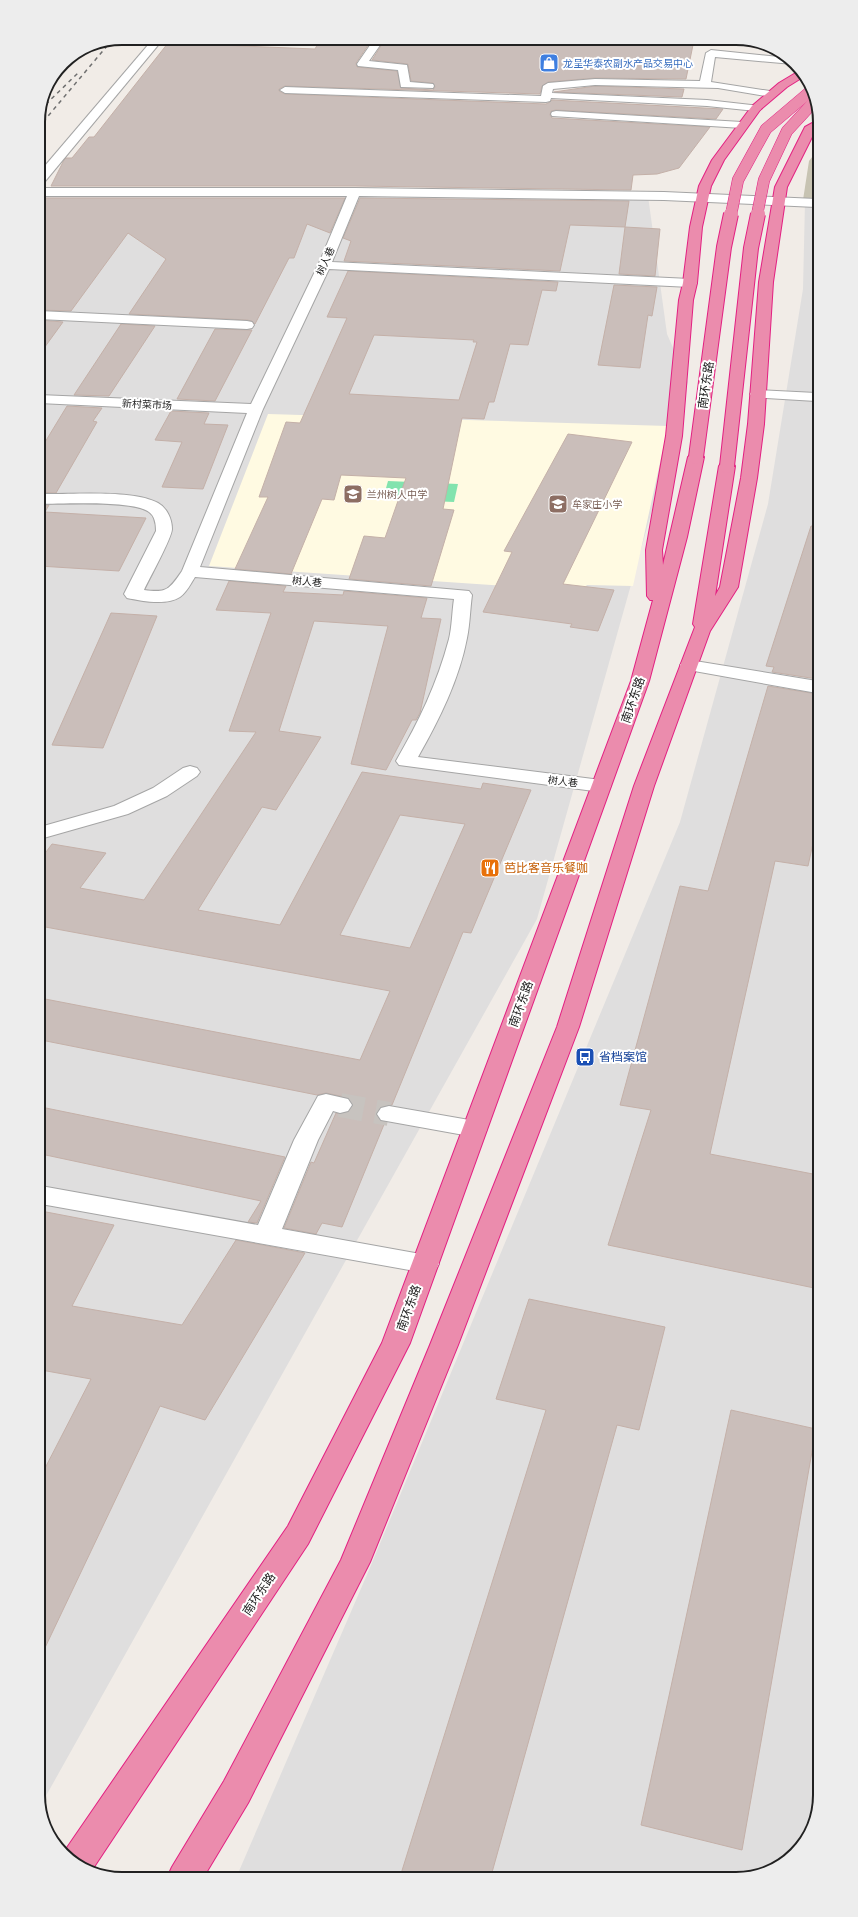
<svg xmlns="http://www.w3.org/2000/svg" width="858" height="1917" font-family="'Sofia Sans Condensed','Noto Sans SC',sans-serif">
  <style>
    .residential { fill: #dfdede }
    .education { fill: #fffae2 }
    .construction { fill: #c7c3b2 }
    .pitch { fill: #82e3ae }
    .building { fill: #cabeba; stroke: #c4b0a8; fill-rule: evenodd }
    .lines { fill: none; stroke-linecap: round; stroke-linejoin: round }
    .minor-tunnel { stroke: #c7c3bf; stroke-width: 24; stroke-dasharray: 24 12; stroke-linecap: butt }
    .minor-casing { stroke: #a5a5a5; stroke-width: 2 }
    .highway-casing { stroke: #e32082; stroke-width: 2 }
    .minor { fill: #fff; fill-rule: evenodd }
    .highway { fill: #eb8cad; fill-rule: evenodd }
    .rail { stroke: #6f6f6f; stroke-width: 1.5; stroke-dasharray: 4 4; stroke-linecap: butt }
    .highway-bridge-far1-casing { stroke: #e32082; stroke-width: 12; stroke-linecap: butt }
    .highway-bridge-casing { stroke: #e32082; stroke-width: 16; stroke-linecap: butt }
    .highway-bridge-far1 { stroke: #eb8cad; stroke-width: 11 }
    .highway-bridge { stroke: #eb8cad; stroke-width: 14 }
    .labels { text-anchor: middle; stroke-width: 4; stroke-linejoin: round; paint-order: stroke }
    .far-shop-label { font-size: 10px; fill: #366cbe; stroke: #fff; text-anchor: start }
    .far-street-label { font-size: 10px; fill: #212121; stroke: #fff }
    .far-education-label { font-size: 10px; fill: #785e54; stroke: #fff; text-anchor: start }
    .street-label { font-size: 12px; fill: #212121; stroke: #fff }
    .food-label { font-size: 12px; fill: #c56008; stroke: #fff; text-anchor: start }
    .transit-label { font-size: 12px; fill: #164399; stroke: #fff; text-anchor: start }
    .rim { fill: none; stroke: #212121; stroke-width: 2 }
  </style>
  <rect width="100%" height="100%" fill="#f1ece7"/>
  <g class="residential">
    <path d="M38,195L648,196L667,334L688,382L537,919L42,1803Z"/>
    <path d="M805,202L816,203L820,1795L806,1842L763,1874L236,1878L369,1570L680,822L768,504L803,289Z"/>
  </g>
  <path class="education" d="M268,414L668,426L633,586L587,585L581,591L209,566Z"/>
  <path class="construction" d="M816,152V201L803,200L809,161Z"/>
  <path class="pitch" d="M388,481L458,484L454,502L383,499Z"/>
  <g class="building">
    <path d="M321,38H373L356,63L357,67L397,71L401,88L433,90L435,87L433,83L411,81L408,64L372,60L386,38H654L694,40L686,79L595,78L548,82L542,86L540,94L285,86L279,89V91L285,94L546,104L550,102L552,100L723,109L716,119L556,110L551,111L550,115L552,118L710,127L679,168L657,174L633,175L631,190L355,186H51L64,160L66,158H72L89,137H94L168,43L315,49Z"/>
    <path d="M595,86L684,89L682,97L554,92Z"/>
    <path d="M45,198H345L330,233L307,224L294,258H289L255,324L252,321L247,320L129,314L166,259L128,233L71,311L39,310L38,210Z"/>
    <path d="M360,198L629,201L625,227L570,225L560,271L344,261L351,241L343,238Z"/>
    <path d="M625,227L660,229L655,276L619,274Z"/>
    <path d="M348,271L558,282L556,291L542,290L528,345L510,344L494,402H489L484,419L462,418L443,509L454,510L431,586L349,579L364,536L385,538L406,478L341,475L334,500L322,499L291,574L235,569L268,497H259L286,422L300,423L347,318L327,317ZM374,335L474,340L473,342H477L459,400L349,394Z"/>
    <path d="M614,285L657,287L652,316L648,315L640,368L598,365Z"/>
    <path d="M39,320L63,322L39,355Z"/>
    <path d="M121,324L155,326L109,396L74,395Z"/>
    <path d="M215,329L252,330L215,401L177,399Z"/>
    <path d="M67,406L102,408L93,421L97,422L56,493L39,492V452Z"/>
    <path d="M171,411L209,413L204,424L228,425L203,489L162,487L182,442L155,440Z"/>
    <path d="M568,434L632,442L563,584L614,590L598,631L570,627L572,624L483,612L512,552L504,551Z"/>
    <path d="M49,505L45,512L146,518L119,571L39,566V506Z"/>
    <path d="M811,526L817,527V679L772,672L774,667L766,666Z"/>
    <path d="M229,581L286,586L283,592L343,595L344,591L427,598L421,618L441,619L420,713L416,720H412L386,770L351,764L388,626L314,621L279,731L321,737L276,810L262,807L198,910L280,925L362,772L481,789L483,783L531,790L471,933L463,932L392,1105L381,1107L376,1113L380,1121L385,1122L342,1227L322,1223L316,1234L284,1228L311,1162L314,1163L336,1113L348,1112L353,1106L349,1098L326,1093L317,1095L41,1040L40,998L360,1060L390,991L40,926V860L52,844L106,853L80,888L144,900L256,732L229,731L271,613L216,610ZM400,815L465,824L410,948L340,935Z"/>
    <path d="M111,613L157,616L103,748L52,745Z"/>
    <path d="M768,686L817,694V825L808,866L775,861L710,1154L818,1175L819,1289L608,1245L651,1110L620,1105L680,886L708,891Z"/>
    <path d="M41,1107L285,1157L257,1223L248,1222L261,1201L41,1154Z"/>
    <path d="M41,1211L114,1225L72,1306L182,1325L236,1240L305,1253L205,1420L160,1406L42,1654V1474L91,1379L41,1370Z"/>
    <path d="M529,1299L665,1327L639,1430L617,1425L491,1876L400,1877L546,1410L496,1399Z"/>
    <path d="M731,1410L816,1429L742,1850L641,1825Z"/>
  </g>
  <g class="lines">
    <path class="minor-tunnel" d="M340,1105L389,1114"/>
    <g class="minor-casing">
      <g id="minor">
        <path d="M154,38H164L42,185H38V174Z"/>
        <path d="M375,38H385L369,61L407,65L410,82L433,84L434,86L433,88L401,87L398,70L358,66L357,64Z"/>
        <path d="M711,50L789,58L793,64L715,57L711,82L776,92L777,94L772,97L718,88L595,85L553,89L552,93L707,100L760,106L761,108L760,110L756,111L707,106L551,98L550,101L546,102L285,93L280,90L285,87L541,96L543,86L548,83L595,79L700,81L706,53Z"/>
        <path d="M556,111L742,122L748,125L742,128L552,116L551,114L552,112Z"/>
        <path d="M38,188H355L664,192L816,199V207L664,200L359,196L332,262L690,279L695,280L697,283L695,286L690,287L329,269L263,409L200,567L469,591L472,595C470,609 470,624 467,638C459,680 439,720 418,757L601,780L608,782L611,786L608,790L601,792L399,765L396,761C419,721 437,684 449,639C452,627 452,612 454,599L195,577C191,583 187,592 180,597C166,606 142,601 127,598L124,594L156,531C156,524 155,516 149,512C133,500 62,504 39,504V494C70,495 132,489 158,503C167,508 172,519 172,529C172,538 149,579 144,590C167,593 169,590 182,571L247,413L39,403V395L251,404L320,261L347,196H38Z"/>
        <path d="M39,311L247,321L252,322L254,325L252,328L247,329L39,319Z"/>
        <path d="M757,390L816,393V401L752,397L750,394L752,391Z"/>
        <path d="M689,660L817,681V693L683,669L680,665L683,661Z"/>
        <path d="M190,766L197,768L200,772L197,776L167,796L128,814L40,839V827L114,806L153,788L183,768Z"/>
        <path d="M326,1094L348,1099L352,1105L348,1111L340,1113L333,1111L318,1140L282,1229L426,1255L435,1257L439,1264L435,1271L426,1273L41,1204V1186L258,1225L294,1140L318,1096Z"/>
        <path d="M389,1106L475,1121L484,1123L487,1129L484,1135L475,1137L381,1120L377,1114L381,1108Z"/>
      </g>
    </g>
    <g class="highway-casing">
      <g id="highway">
        <path d="M799,71L803,77L787,87L760,110L724,160L711,186L702,227L697,283L693,300L682,436L662,550L663,565L688,457L691,454L696,452L701,454L704,457L687,537L649,681L410,1343L308,1544L92,1870L71,1862L64,1852L288,1526L382,1343L631,681L653,600H650L647,596L646,550L666,436L679,300L683,283L690,227L699,186L712,160L752,106L779,83Z"/>
        <path d="M816,121V129L787,187L773,282L764,424L757,478L738,587L710,631L654,786L579,1027L458,1345L370,1562L248,1803L203,1878H167L172,1867L224,1781L341,1560L430,1345L557,1027L634,786L695,627L693,624L719,466L721,463L727,461L733,463L735,466L715,596L720,587L741,478L748,424L759,282L775,187L805,127Z"/>
      </g>
    </g>
    <use href="#minor" class="minor"/>
    <use href="#highway" class="highway"/>
    <g class="rail">
      <path d="M51,80L72,56"/>
      <path d="M40,110L79,72"/>
      <path d="M38,128L112,40"/>
    </g>
    <g class="highway-bridge-far1-casing">
      <g id="highway-bridge-far1">
        <path d="M731,215L738,180L766,129L812,90"/>
        <path d="M757,215L764,180L787,131L811,105"/>
      </g>
    </g>
    <g class="highway-bridge-casing">
      <g id="highway-bridge">
        <path d="M696,457L724,247L731,214"/>
        <path d="M727,466L751,248L758,214"/>
      </g>
    </g>
    <use href="#highway-bridge-far1" class="highway-bridge-far1"/>
    <use href="#highway-bridge" class="highway-bridge"/>
  </g>
  <defs>
    <g id="shop-square" transform="scale(1)"><rect x="-9" y="-9" width="18" height="18" rx="4" fill="#3f7fe0" stroke="#fff"/><path d="M-5-2.5h2.3a2.7 3.5 0 0 1 5.4 0H5L5.5 6h-11ZM-1.5-2.5h3a1.5 2.3 0 0 0-3 0Z" fill="#fff"/></g>
    <g id="school-square" transform="scale(1)"><rect x="-9" y="-9" width="18" height="18" rx="4" fill="#8d6e63" stroke="#fff"/><path d="M0-5L7-2L0 1L-7-2ZM-4 1L0 2.5L4 1V4Q0 6-4 4Z" fill="#fff"/></g>
    <g id="restaurant-square" transform="scale(1)"><rect x="-9" y="-9" width="18" height="18" rx="4" fill="#e8710a" stroke="#fff"/><path d="M-5-6h1v4h1v-4h1v4h1v-4h1v5L-1.5 .5V6h-2V.5L-5-1ZM5-6V6H3V1.5H1.5Q1.5-4 5-6Z" fill="#fff"/></g>
    <g id="bus-square" transform="scale(1)"><rect x="-9" y="-9" width="18" height="18" rx="4" fill="#1a4fb4" stroke="#fff"/><path d="M-5-6H5V4H4V6H2V4H-2V6H-4V4H-5ZM-3.5-4V0h7V-4ZM-3.5 1.2v1.5H-2V1.2ZM2 1.2v1.5H3.5V1.2Z" fill="#fff"/></g>
  </defs>
  <g fill-rule="evenodd">
    <use href="#shop-square" x="549" y="63"/>
    <use href="#school-square" x="353" y="494"/>
    <use href="#school-square" x="558" y="504"/>
    <use href="#restaurant-square" x="490" y="868"/>
    <use href="#bus-square" x="585" y="1057"/>
  </g>
  <g class="labels">
    <g class="far-shop-label">
      <text x="563" y="67">龙呈华泰农副水产品交易中心</text>
    </g>
    <g class="far-street-label">
      <text transform="translate(325 261) rotate(-66)" y="4">树人巷</text>
      <text transform="translate(147 404) rotate(3)" y="4">新村菜市场</text>
      <text transform="translate(307 581) rotate(5)" y="4">树人巷</text>
      <text transform="translate(563 781) rotate(7)" y="4">树人巷</text>
    </g>
    <g class="far-education-label">
      <text x="367" y="498">兰州树人中学</text>
      <text x="572" y="508">牟家庄小学</text>
    </g>
    <g class="street-label">
      <text transform="translate(706 385) rotate(-82)" y="4">南环东路</text>
      <text transform="translate(633 700) rotate(-71)" y="4">南环东路</text>
      <text transform="translate(521 1004) rotate(-70)" y="4">南环东路</text>
      <text transform="translate(409 1308) rotate(-70)" y="4">南环东路</text>
      <text transform="translate(259 1594) rotate(-56)" y="4">南环东路</text>
    </g>
    <g class="food-label">
      <text x="504" y="872">芭比客音乐餐咖</text>
    </g>
    <g class="transit-label">
      <text x="599" y="1061">省档案馆</text>
    </g>
  </g>
  <path d="M0 0H858V1917H0ZM122 45H736A77 77 0 0 1 813 122V1795A77 77 0 0 1 736 1872H122A77 77 0 0 1 45 1795V122A77 77 0 0 1 122 45Z" fill="#ededed" fill-rule="evenodd"/>
  <path class="rim" d="M122 45H736A77 77 0 0 1 813 122V1795A77 77 0 0 1 736 1872H122A77 77 0 0 1 45 1795V122A77 77 0 0 1 122 45Z"/>
</svg>
